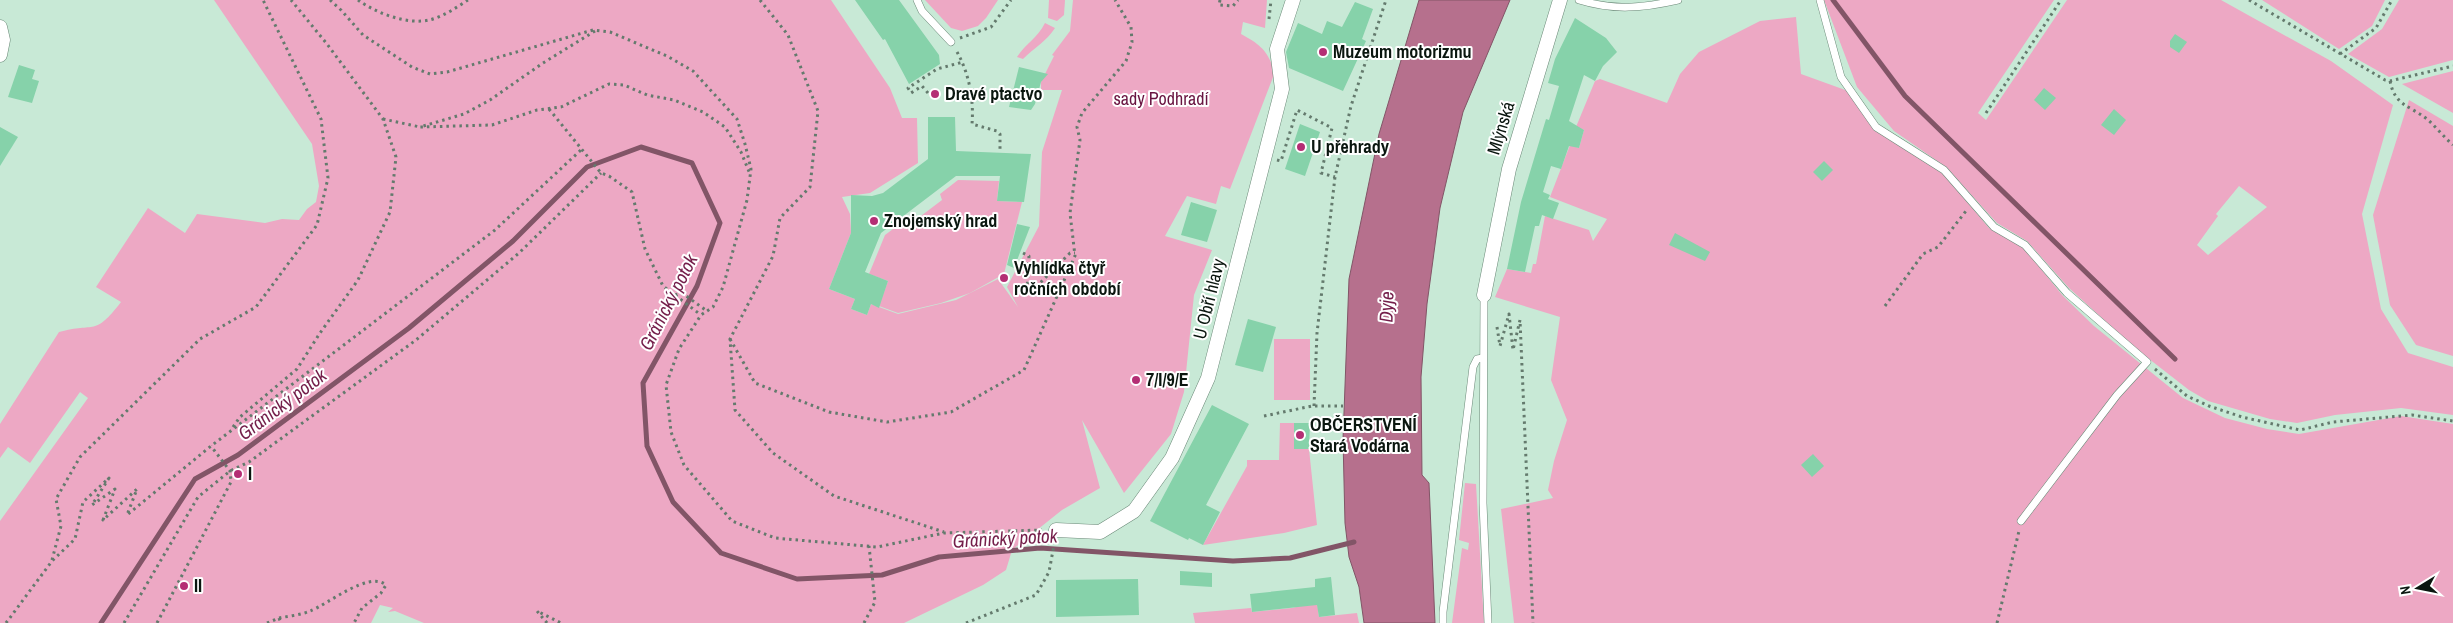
<svg xmlns="http://www.w3.org/2000/svg" width="2453" height="623" font-family="'Archivo Narrow',sans-serif">
  <style>
    .green { fill: #eda8c4; fill-rule: evenodd }
    .water { fill: #b6708d; stroke: #825567 }
    .lines { fill: none; stroke-linecap: round; stroke-linejoin: round }
    .stream { stroke: #825567; stroke-width: 5 }
    .building { fill: #86d2aa }
    .service-casing { stroke: #6b8978; stroke-width: 8 }
    .minor-casing { stroke: #6b8978; stroke-width: 15 }
    .path { stroke: #647a6d; stroke-width: 3; stroke-dasharray: 2.5 4; stroke-linecap: butt }
    .service { stroke: #fff; stroke-width: 7 }
    .minor { stroke: #fff; stroke-width: 14 }
    .poi-dot { fill: #b42e74; stroke: #fff; stroke-width: 2 }
    .labels { text-anchor: middle; stroke-width: 4; stroke-linejoin: round; paint-order: stroke }
    .poi-label { font-size: 18px; font-weight: bold; fill: #0a160f; stroke: #fff; text-anchor: start }
    .park-label { font-size: 18px; fill: #691441; stroke: #fff }
    .street-label { font-size: 18px; fill: #0a160f; stroke: #fff }
    .water-label { font-size: 19px; font-style: italic; fill: #741e4a; stroke: #fff }
  </style>
  <rect width="100%" height="100%" fill="#c8e9d6"/>
  <g class="green">
    <path d="M214,0H831L890,88L902,118H917L918,163L870,193L842,197L850,214L851,233L829,289L855,299L851,309L867,315L871,304L898,314L956,300L998,279L1018,307L1007,287L1039,226L1042,152L1062,90H1041V82L1054,56L1052,55L1070,31L1073,0H1267L1265,28L1243,22L1241,34C1261,45 1267,50 1275,72L1230,189L1221,186L1216,204L1187,196L1165,236L1212,250L1194,295L1184,392L1171,434L1124,493L1082,420L1100,488L1062,510L1012,550L1006,570L983,585L904,623H424L395,611L388,612L393,608L380,605L371,623H0V521L88,398L80,392L30,463L8,447L0,458V424L59,332C96,322 94,337 121,302L96,287L148,208L185,233L197,214L265,223L282,219L299,220L307,209L316,202L319,186L312,144Z"/>
    <path d="M925,0H998L986,18L978,26L962,31L951,28Z"/>
    <path d="M1049,0H1065L1064,15L1057,21L1048,18Z"/>
    <path d="M1824,0H2054L1978,113L1986,120L2067,0H2221L2331,61L2393,105L2362,214L2381,309L2408,353L2453,367V415L2401,408L2335,415L2297,423L2270,419L2208,401L2189,390L2135,348L2069,288L2027,241L1997,223L1946,167L1894,131L1857,87ZM2239,186L2267,207L2208,255L2197,245L2218,216L2216,214Z"/>
    <path d="M2262,0H2385L2372,26L2339,49Z"/>
    <path d="M2399,0H2453V60L2389,77L2348,54L2382,29Z"/>
    <path d="M1796,17L1801,74L1848,91L1876,123L1942,172L1989,228L2023,247L2063,296L2094,326L2183,398L2225,418L2267,429L2299,434L2401,416L2453,424V623H1514L1501,509L1553,498L1548,490L1554,461L1567,420L1551,380L1560,317L1495,297L1507,269L1531,273L1533,264H1536L1545,216L1589,230L1593,241L1607,219L1550,197L1570,145L1579,148L1584,130L1576,127L1595,81L1600,79L1667,103L1680,74L1699,52L1760,21Z"/>
    <path d="M1045,23L1055,28C1047,41 1034,48 1023,59L1017,57C1026,43 1037,39 1045,23Z"/>
    <path d="M2453,71V113L2402,84Z"/>
    <path d="M2409,100L2453,126V356L2416,345L2390,305L2373,215Z"/>
    <path d="M958,180L999,181L997,201L1022,202L1004,274L970,293L941,303L898,313L879,306L888,281L869,274L885,235L905,220L909,225L942,200L940,194Z"/>
    <rect x="1274" y="339" width="36" height="61"/>
    <path d="M1280,423H1294V449H1309L1317,525L1284,533L1203,545L1247,466V460H1279Z"/>
    <path d="M1465,483L1476,484L1484,623H1452L1462,548L1468,550L1469,543L1459,540Z"/>
    <path d="M1317,602L1319,617L1357,613L1359,623H1195L1193,613L1251,608L1252,612L1292,608Z"/>
  </g>
  <path class="water" d="M1419,0H1510L1463,112L1440,208L1427,304L1421,377L1422,475L1429,483L1435,623H1364L1359,587L1349,557L1345,523L1343,439L1349,279L1379,134Z"/>
  <g class="lines">
    <g class="stream">
      <path d="M1833,0L1905,96L2175,359"/>
      <path d="M101,623L195,479L238,455L409,328L513,241L587,167L641,147L692,163L720,223L697,286L643,383L647,446L673,502L721,553L797,579L882,575L939,557L1040,548L1233,561L1290,558L1354,542"/>
    </g>
  </g>
  <g class="building">
    <path d="M855,0H899L939,55L940,64L909,84L885,39L883,40Z"/>
    <path d="M1355,2L1373,9L1362,39L1366,41L1343,91L1289,68L1286,52L1298,23L1322,34L1327,21L1342,27Z"/>
    <path d="M1575,18L1606,38L1617,52L1603,66L1595,81L1584,75L1569,121L1584,130L1579,148L1569,146L1561,169L1551,166L1543,192L1550,195L1548,199L1559,203L1553,219L1542,215L1539,226H1535L1525,272L1507,269L1521,202L1546,119L1549,120L1559,86L1548,83L1555,59Z"/>
    <path d="M2175,34L2187,42L2179,53L2170,47V41Z"/>
    <path d="M19,65L35,70L32,79L39,81L32,103L8,97Z"/>
    <path d="M1019,67L1048,74L1041,82L1035,104L1031,110L1009,107Z"/>
    <path d="M2044,88L2056,98L2045,110L2034,100Z"/>
    <path d="M2114,109L2126,120L2114,135L2101,125Z"/>
    <path d="M928,117H955L956,151L1031,154L1024,202L997,201L1000,176H956L881,233L865,272L888,281L879,308L871,304L867,315L851,309L855,299L829,289L851,233V195L872,196L883,193L928,159Z"/>
    <path d="M1300,124L1320,132L1305,176L1285,169Z"/>
    <path d="M0,127L18,137L0,166Z"/>
    <path d="M1824,161L1833,170L1822,181L1813,172Z"/>
    <path d="M1191,202L1217,210L1207,242L1181,235Z"/>
    <path d="M1017,224L1030,227L1014,268L1007,265Z"/>
    <path d="M1675,233L1710,252L1705,261L1669,245Z"/>
    <path d="M1248,319L1276,327L1263,372L1235,365Z"/>
    <path d="M1212,405L1249,424L1206,505L1220,512L1203,545L1189,538L1188,540L1150,521Z"/>
    <path d="M1294,423H1310L1309,449H1294Z"/>
    <path d="M1813,454L1824,466L1812,477L1801,465Z"/>
    <path d="M1180,571L1212,573V587L1180,585Z"/>
    <path d="M1331,577L1335,615L1319,617L1317,605L1252,612L1250,594L1315,587V579Z"/>
    <path d="M1138,579L1139,615L1056,617V580Z"/>
  </g>
  <g class="lines">
    <g class="service-casing">
      <g id="service">
        <path d="M917,0L922,11L951,42"/>
        <path d="M1579,0C1614,11 1643,8 1678,0"/>
        <path d="M1820,0L1841,77L1876,127L1944,170L1994,227L2025,245L2067,293L2147,362L2117,395L2021,521"/>
        <path d="M1484,295L1483,503L1488,623"/>
        <path d="M1443,623V612L1473,367L1477,359L1483,358"/>
      </g>
    </g>
    <g class="minor-casing">
      <g id="minor">
        <path d="M0,27L3,40L0,55"/>
        <path d="M1484,295L1509,169L1560,0"/>
        <path d="M1056,530L1100,532L1134,511L1172,458L1208,378L1282,89L1277,49L1293,0"/>
      </g>
    </g>
    <g class="path">
      <path d="M330,0L341,10L363,35L412,67L430,74L447,72L593,30L610,32L667,56L693,71L737,119L745,144L751,169L747,200L723,287L713,307L701,315L679,349L666,385L671,432L684,465L732,521L775,538L877,547L944,533L1042,530"/>
      <path d="M358,0C376,13 407,25 429,20C443,17 457,7 468,0"/>
      <path d="M760,0L788,35L818,111L810,187L780,218L773,256L730,339L735,410L773,453L834,496L944,532"/>
      <path d="M1220,0L1219,5L1233,6L1238,0"/>
      <path d="M2249,0L2385,80L2390,81L2453,66"/>
      <path d="M1269,19L1271,0"/>
      <path d="M595,31L543,63L490,100L464,114L420,127L492,125L537,110L561,107L609,84L624,85L647,95L674,100L703,112L725,127L741,152L750,174"/>
      <path d="M960,38L991,27L1011,0"/>
      <path d="M957,52C969,73 974,100 972,124L997,131L1000,134V152"/>
      <path d="M2340,54L2376,28L2392,0"/>
      <path d="M2390,81C2395,106 2409,105 2427,119C2436,127 2444,137 2453,145"/>
      <path d="M928,93L922,86L911,93L908,88L937,69L963,62"/>
      <path d="M549,109L601,173L609,176L632,192L645,249L663,286L701,315"/>
      <path d="M1986,113L2061,0"/>
      <path d="M383,119L420,127"/>
      <path d="M1277,160L1281,161L1297,110L1332,128L1321,173L1335,177"/>
      <path d="M1023,253L1029,256L1027,291H1029L1036,287L1070,253H1075"/>
      <path d="M675,295L682,293L707,311"/>
      <path d="M1885,306L1923,254L1938,247L1966,211"/>
      <path d="M1497,327L1500,346L1509,314L1513,350L1520,320L1533,623"/>
      <path d="M730,339L755,383L829,412L887,422L951,412L1024,370L1075,256L1070,213L1080,140L1077,127L1082,113L1126,61L1132,42L1131,27L1115,0"/>
      <path d="M2155,369L2187,396L2209,406L2242,417L2300,430L2333,422L2412,415L2453,421"/>
      <path d="M1314,406L1317,333L1335,177L1351,106L1386,0"/>
      <path d="M1264,416L1312,406H1343"/>
      <path d="M233,427L240,417L297,369L320,333L358,280L390,212L396,157L383,119L327,44L291,0"/>
      <path d="M52,560L61,526L56,499L80,457L200,339L256,307L317,225L328,178L321,119L263,0"/>
      <path d="M279,618C289,616 301,615 310,611C327,605 369,570 386,585L381,593L362,608L354,623"/>
      <path d="M6,623L52,561L75,539L83,502L109,478L92,505L115,489L103,520L137,489L127,515L211,446L495,230L582,149"/>
      <path d="M124,623L198,497L230,471L249,462L416,340L519,253L601,173"/>
      <path d="M157,623L231,482L230,471L211,446"/>
      <path d="M267,623L279,618L281,623"/>
      <path d="M547,623L537,611L561,623"/>
      <path d="M864,623L875,602L869,546"/>
      <path d="M966,623L1036,595L1049,572L1054,545"/>
      <path d="M1997,623L2019,531"/>
    </g>
    <use href="#service" class="service"/>
    <use href="#minor" class="minor"/>
  </g>
  <g class="poi-dot">
    <circle cx="1323" cy="52" r="5"/>
    <circle cx="935" cy="94" r="5"/>
    <circle cx="1301" cy="147" r="5"/>
    <circle cx="874" cy="221" r="5"/>
    <circle cx="1004" cy="278" r="5"/>
    <circle cx="1136" cy="380" r="5"/>
    <circle cx="1300" cy="435" r="5"/>
    <circle cx="238" cy="474" r="5"/>
    <circle cx="184" cy="586" r="5"/>
  </g>
  <g class="labels">
    <g class="poi-label">
      <text x="1333" y="58">Muzeum motorizmu</text>
      <text x="945" y="100">Dravé ptactvo</text>
      <text x="1311" y="153">U přehrady</text>
      <text x="884" y="227">Znojemský hrad</text>
      <text x="1014" y="274">Vyhlídka čtyř<tspan x="1014" dy="21">ročních období</tspan></text>
      <text x="1146" y="386">7/I/9/E</text>
      <text x="1310" y="431">OBČERSTVENÍ<tspan x="1310" dy="21">Stará Vodárna</tspan></text>
      <text x="248" y="480">I</text>
      <text x="194" y="592">II</text>
    </g>
    <g class="park-label">
      <text x="1161" y="105">sady Podhradí</text>
    </g>
    <g class="street-label">
      <text transform="translate(1501 128) rotate(-73)" y="6">Mlýnská</text>
      <text transform="translate(1209 299) rotate(-76)" y="6">U Obří hlavy</text>
    </g>
    <g class="water-label">
      <text transform="translate(668 302) rotate(-63)" y="7">Gránický potok</text>
      <text transform="translate(1386 307) rotate(-88)" y="7">Dyje</text>
      <text transform="translate(282 404) rotate(-37)" y="7">Gránický potok</text>
      <text transform="translate(1005 538) rotate(-3)" y="7">Gránický potok</text>
    </g>
  </g>
  <g transform="translate(2418 588) rotate(260)" stroke="#ffffff" stroke-width="4" paint-order="stroke">
  <path d="M0-4L9 19L0 12L-9 19Z" fill="#0a160f"/>
  <text y="-8" font-size="14" font-weight="bold" text-anchor="middle" fill="#0a160f">N</text>
  </g>
</svg>
